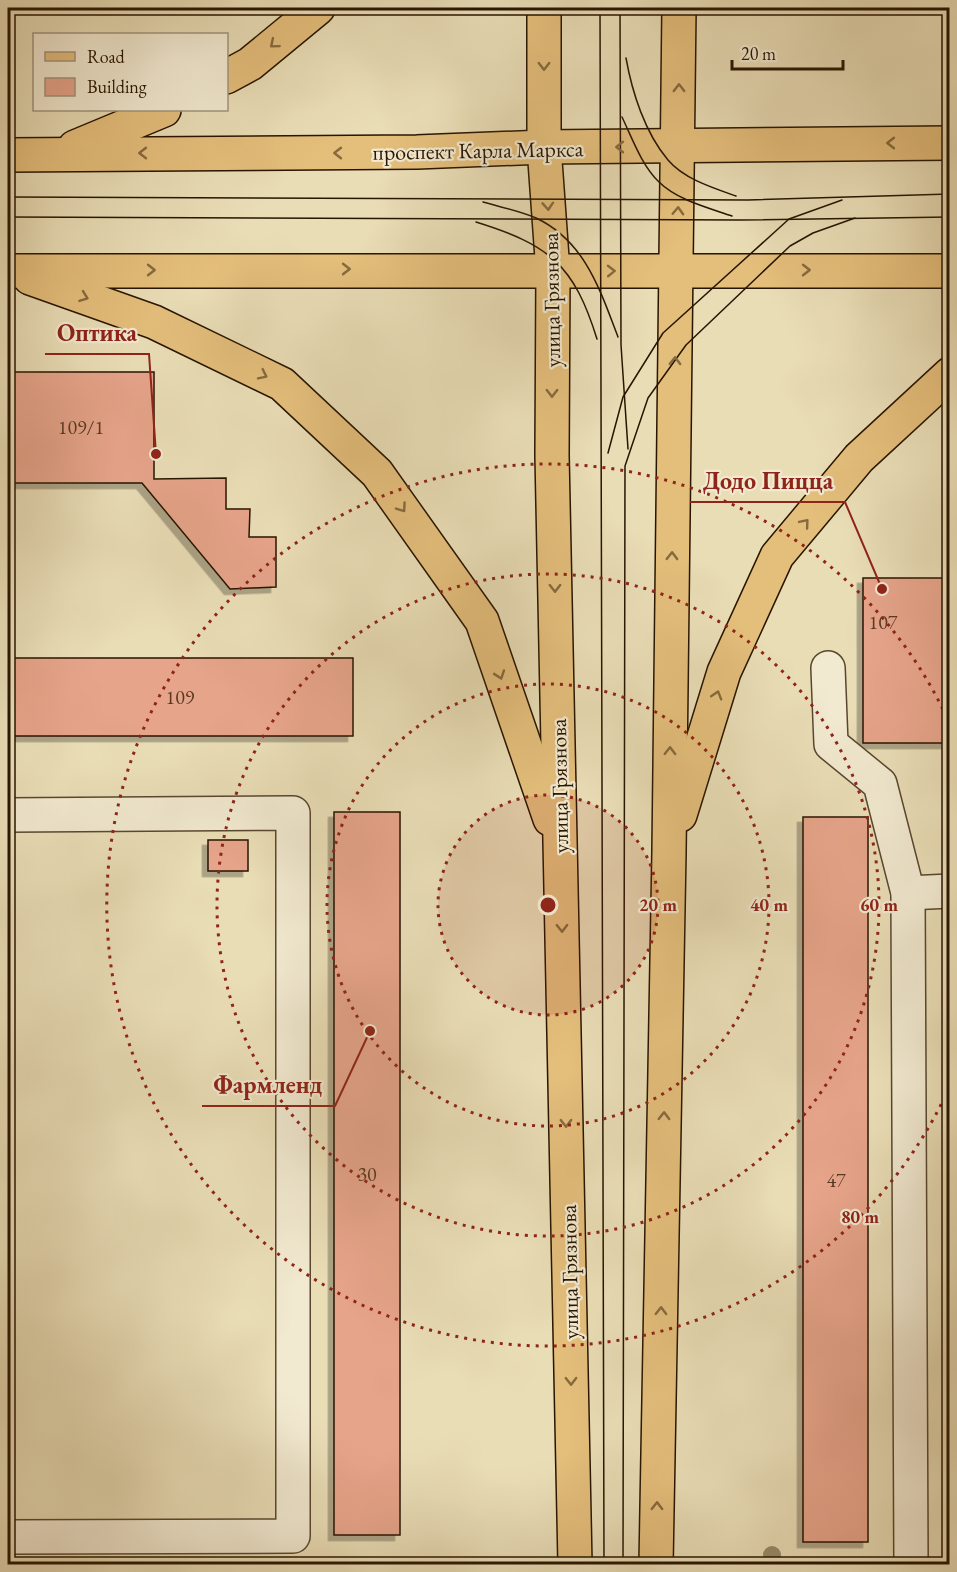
<svg xmlns="http://www.w3.org/2000/svg" width="957" height="1572" font-family="'EB Garamond',serif">
  <style>
    .building { fill: #e6a48a; stroke: #281500; stroke-width: 1.5; filter: url(#shadow) }
    .lines { fill: none; stroke-linecap: round; stroke-linejoin: round }
    .minor-casing { stroke: #58472e; stroke-width: 36 }
    .major-casing { stroke: #281500; stroke-width: 36 }
    .minor { stroke: #f1e9d0; stroke-width: 33 }
    .major { stroke: #e4be7b; stroke-width: 33 }
    .tram { stroke: #281500; stroke-width: 1.5 }
    .tree { fill: #958c6a }
    .oneway { stroke: #866a3e }
    .ring { fill: none; stroke: #8f2418; stroke-width: 3; stroke-dasharray: 3 6 }
    .labels { text-anchor: middle; stroke-width: 4.5; stroke-linejoin: round; paint-order: stroke }
    .number-label { font-size: 20px; fill: #583922 }
    .street-label { font-size: 22px; fill: #281500; stroke: #f1e9d0 }
    .centre { fill: #8f2418; stroke: #f1e9d0; stroke-width: 3 }
    .ring-label { font-size: 18px; text-anchor: middle; font-weight: bold; fill: #8f2418; stroke: #f1e9d0; stroke-width: 4.5; stroke-linejoin: round; paint-order: stroke }
    .leader { fill: none; stroke: #8f2418; stroke-width: 2 }
    .callout-dot { fill: #8f2418; stroke: #f1e9d0; stroke-width: 2 }
    .callout-label { font-size: 24px; text-anchor: middle; font-weight: bold; fill: #8f2418; stroke: #f1e9d0; stroke-width: 4.5; stroke-linejoin: round; paint-order: stroke }
  </style>
  <defs>
    <filter id="shadow"><feDropShadow dx="-5.5" dy="5.5" stdDeviation="0" flood-color="#0004"/></filter>
  </defs>
  <rect width="100%" height="100%" fill="#e9ddb6"/>
  <filter id="stains"><feTurbulence type="fractalNoise" baseFrequency=".00333" numOctaves="4"/><feColorMatrix values="0 0 0 0 .2 0 0 0 0 .09 0 0 0 0 .02 0 0 0 .5 -.17"/></filter>
  <radialGradient id="worn" r=".72"><stop offset=".6" stop-color="#630" stop-opacity="0"/><stop offset="1" stop-color="#630" stop-opacity=".3"/></radialGradient>
  <g class="building">
    <path d="M8,372H154V479L226,478V509H250L249,537H276V587L230,589L142,483H8Z"/>
    <rect x="863" y="578" width="87" height="165"/>
    <rect x="8" y="658" width="345" height="78"/>
    <rect x="334" y="812" width="66" height="723"/>
    <rect x="803" y="817" width="65" height="725"/>
    <rect x="208" y="840" width="40" height="31"/>
  </g>
  <g class="lines">
    <g class="minor-casing">
      <g id="minor">
        <path d="M828,668L831,744L880,784L908,893L911,1564"/>
        <path d="M8,815L293,813V1536L8,1537"/>
        <path d="M908,893L950,891"/>
      </g>
    </g>
    <g class="major-casing">
      <g id="major">
        <path d="M544,8V147L553,272L552,455L575,1564"/>
        <path d="M226,77L250,64L318,8"/>
        <path d="M75,147L164,110"/>
        <path d="M8,155L417,152L544,147L950,143"/>
        <path d="M8,271H950"/>
        <path d="M30,278L154,322L282,384L377,473L482,621L550,819"/>
        <path d="M680,815L724,672L777,556L859,458L950,374"/>
        <path d="M656,1564L669,852L679,8"/>
      </g>
    </g>
    <use href="#minor" class="minor"/>
    <use href="#major" class="major"/>
    <g class="tram">
      <path d="M600,8L604,1564"/>
      <path d="M620,8L621,345L628,449"/>
      <path d="M626,58C632,92 645,133 668,160C684,179 713,188 736,196"/>
      <path d="M622,117C632,138 642,166 659,182C677,200 709,208 732,216"/>
      <path d="M8,197L748,200L950,194"/>
      <path d="M483,202C500,207 520,211 536,218C585,241 600,290 618,337"/>
      <path d="M8,217L740,220L950,217"/>
      <path d="M476,222C550,245 574,265 597,339"/>
      <path d="M608,453L623,397L663,333L789,219L842,200"/>
      <path d="M623,1564L625,466L648,398L686,345L790,246L813,233L855,218"/>
    </g>
  </g>
  <circle class="tree" cx="772" cy="1555" r="9"/>
  <defs><path id="oneway-chevron" d="M-2-3.5L2.5 0L-2 3.5" fill="none" stroke-width="1.6" stroke-linecap="round" stroke-linejoin="round" transform="scale(1.5)"/></defs>
  <g class="oneway">
    <use href="#oneway-chevron" transform="translate(274 44) rotate(140)"/>
    <use href="#oneway-chevron" transform="translate(544 66) rotate(90)"/>
    <use href="#oneway-chevron" transform="translate(679 88) rotate(-90)"/>
    <use href="#oneway-chevron" transform="translate(891 143) rotate(180)"/>
    <use href="#oneway-chevron" transform="translate(620 147) rotate(180)"/>
    <use href="#oneway-chevron" transform="translate(143 153) rotate(180)"/>
    <use href="#oneway-chevron" transform="translate(338 153) rotate(180)"/>
    <use href="#oneway-chevron" transform="translate(548 206) rotate(86)"/>
    <use href="#oneway-chevron" transform="translate(678 211) rotate(-88)"/>
    <use href="#oneway-chevron" transform="translate(346 269)"/>
    <use href="#oneway-chevron" transform="translate(151 270)"/>
    <use href="#oneway-chevron" transform="translate(806 270)"/>
    <use href="#oneway-chevron" transform="translate(611 271) rotate(-1)"/>
    <use href="#oneway-chevron" transform="translate(84 297) rotate(20)"/>
    <use href="#oneway-chevron" transform="translate(675 361) rotate(-89)"/>
    <use href="#oneway-chevron" transform="translate(263 375) rotate(26)"/>
    <use href="#oneway-chevron" transform="translate(552 393) rotate(90)"/>
    <use href="#oneway-chevron" transform="translate(402 508) rotate(55)"/>
    <use href="#oneway-chevron" transform="translate(805 523) rotate(-50)"/>
    <use href="#oneway-chevron" transform="translate(672 556) rotate(-89)"/>
    <use href="#oneway-chevron" transform="translate(555 588) rotate(89)"/>
    <use href="#oneway-chevron" transform="translate(500 675) rotate(71)"/>
    <use href="#oneway-chevron" transform="translate(717 695) rotate(-73)"/>
    <use href="#oneway-chevron" transform="translate(670 751) rotate(-89)"/>
    <use href="#oneway-chevron" transform="translate(562 928) rotate(89)"/>
    <use href="#oneway-chevron" transform="translate(664 1116) rotate(-89)"/>
    <use href="#oneway-chevron" transform="translate(566 1123) rotate(89)"/>
    <use href="#oneway-chevron" transform="translate(661 1311) rotate(-89)"/>
    <use href="#oneway-chevron" transform="translate(571 1381) rotate(89)"/>
    <use href="#oneway-chevron" transform="translate(657 1506) rotate(-89)"/>
  </g>
  <circle cx="548" cy="905" r="110" fill="#8f2418" fill-opacity=".12"/>
  <g class="ring">
    <circle cx="548" cy="905" r="110"/>
    <circle cx="548" cy="905" r="221"/>
    <circle cx="548" cy="905" r="331"/>
    <path d="M949 1088A441 441 0 1 1 949 722"/>
  </g>
  <g class="labels">
    <g class="number-label">
      <text x="81" y="434">109/1</text>
      <text x="883" y="629">107</text>
      <text x="180" y="704">109</text>
      <text x="367" y="1181">30</text>
      <text x="836" y="1187">47</text>
    </g>
    <g class="street-label">
      <text transform="translate(478 150) rotate(-1)" y="8">проспект Карла Маркса</text>
      <text transform="translate(551 300) rotate(-91)" y="8">улица Грязнова</text>
      <text transform="translate(559 786) rotate(-91)" y="8">улица Грязнова</text>
      <text transform="translate(569 1272) rotate(-91)" y="8">улица Грязнова</text>
    </g>
  </g>
  <circle cx="548" cy="905" r="9" class="centre"/>
  <g class="ring-label">
    <text x="658" y="911">20 m</text>
    <text x="769" y="911">40 m</text>
    <text x="879" y="911">60 m</text>
    <text x="860" y="1223">80 m</text>
  </g>
  <path class="leader" d="M156 454L149 354H45M882 589L845 502H690M370 1031L335 1106H202"/>
  <g class="callout-dot">
    <circle cx="156" cy="454" r="6"/>
    <circle cx="882" cy="589" r="6"/>
    <circle cx="370" cy="1031" r="6"/>
  </g>
  <g class="callout-label">
    <text x="97" y="341">Оптика</text>
    <text x="768" y="489">Додо Пицца</text>
    <text x="268" y="1093">Фармленд</text>
  </g>
  <rect width="957" height="1572" fill="none" stroke="#e9ddb6" stroke-width="30"/>
  <rect x="9" y="9" width="939" height="1554" fill="none" stroke="#281500" stroke-width="3"/>
  <rect x="15" y="15" width="927" height="1542" fill="none" stroke="#281500" stroke-width="1.5"/>
  <rect x="33" y="33" width="195" height="78" fill="#f1e9d0" stroke="#a1947d" stroke-width="1.5"/>
  <rect x="45" y="52" width="30" height="9" fill="#e4be7b" stroke="#a1947d" stroke-width="1.5"/>
  <text x="87" y="63" font-size="18" fill="#281500">Road</text>
  <rect x="45" y="78" width="30" height="18" fill="#e6a48a" stroke="#a1947d" stroke-width="1.5"/>
  <text x="87" y="93" font-size="18" fill="#281500">Building</text>
  <path d="M732 60v9h111v-9" fill="none" stroke="#281500" stroke-width="3"/>
  <text x="741" y="60" font-size="18" fill="#281500" stroke="#f1e9d0" stroke-width="4.5" paint-order="stroke">20 m</text>
  <rect width="100%" height="100%" filter="url(#stains)"/>
  <rect width="100%" height="100%" fill="url(#worn)"/>
</svg>
